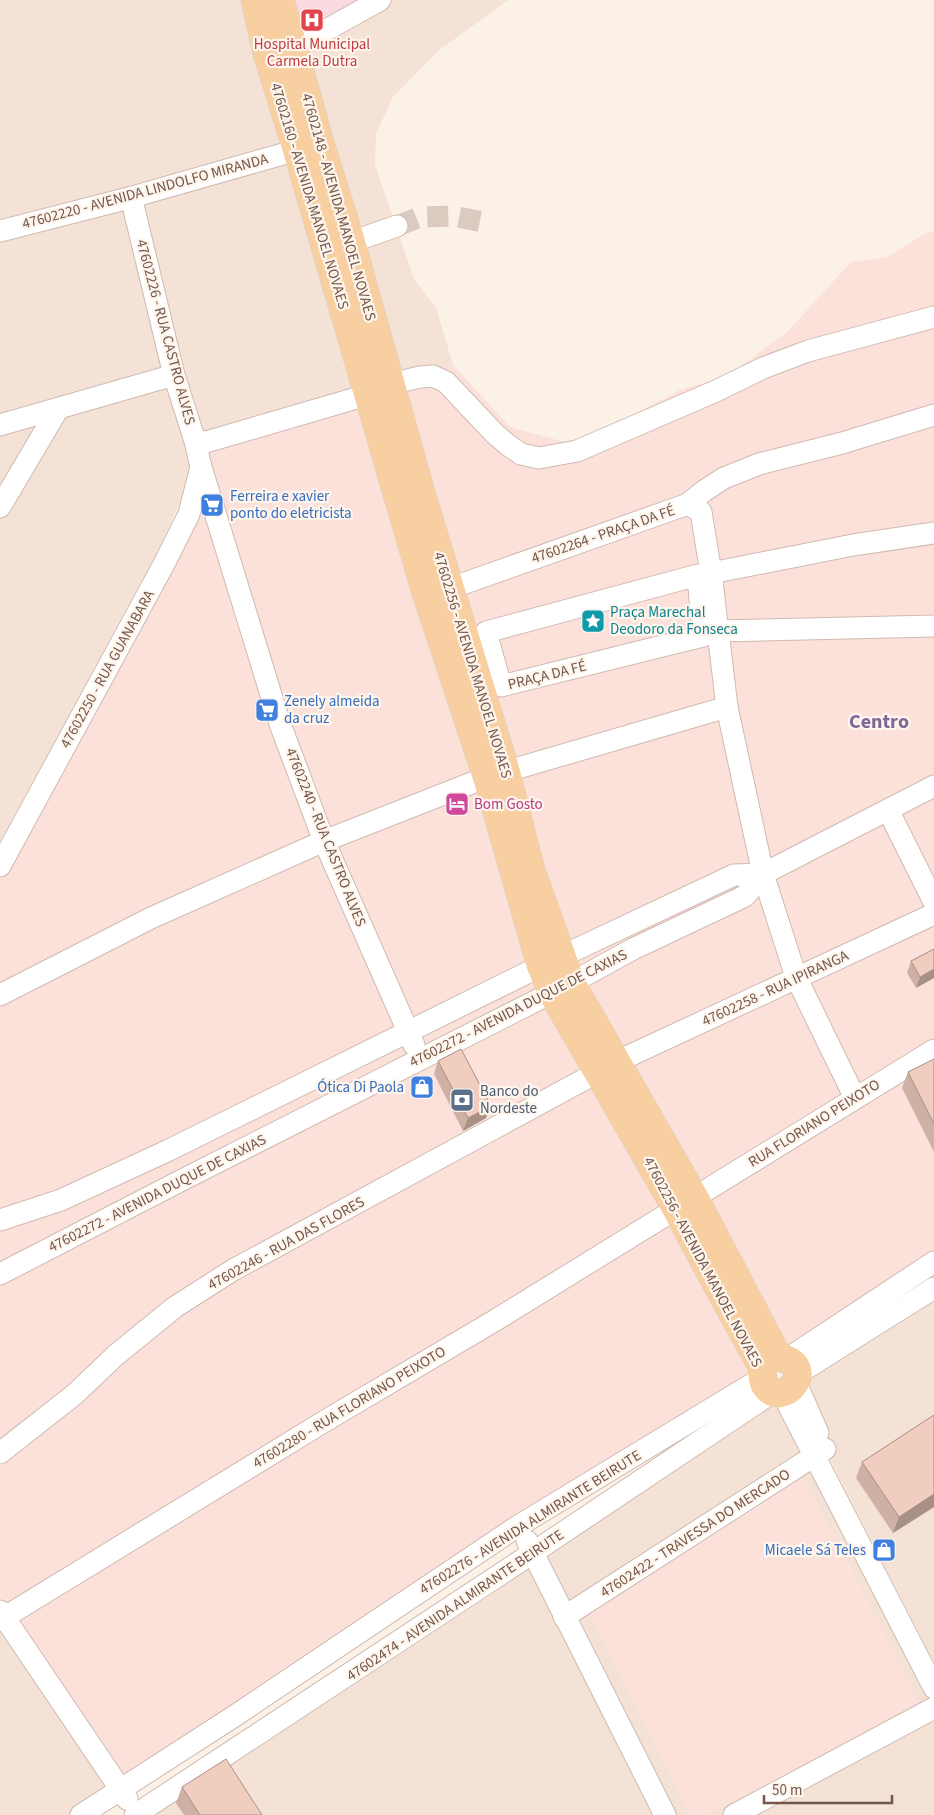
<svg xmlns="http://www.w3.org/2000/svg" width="934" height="1815" font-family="'Source Sans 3',sans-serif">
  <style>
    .residential { fill: #f3e2d5 }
    .commercial { fill: #fce1db }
    .medical { fill: #f9dae1 }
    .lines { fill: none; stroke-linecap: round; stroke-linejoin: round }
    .minor-tunnel { stroke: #dacac0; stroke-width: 21; stroke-dasharray: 21 11; stroke-linecap: butt }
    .minor-casing { stroke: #cfbab0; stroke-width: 23 }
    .major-casing { stroke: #d8d0cd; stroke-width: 29 }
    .minor { stroke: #fff; stroke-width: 21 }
    .major { stroke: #f8cfa1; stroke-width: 28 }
    .wall { fill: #ceb0a4 }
    .shaded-wall { fill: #a89086 }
    .building { fill: #f0cdbf; stroke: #a89086 }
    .labels { text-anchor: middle; stroke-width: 4.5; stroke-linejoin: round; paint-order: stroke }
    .health-label { font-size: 15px; fill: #be3a42; stroke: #fef6ed }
    .street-label { font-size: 15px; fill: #75564c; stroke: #fef6ed }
    .shop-label { font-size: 15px; fill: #366cbe; stroke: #fef6ed; text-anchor: start }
    .culture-label { font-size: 15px; fill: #0d838f; stroke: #fef6ed; text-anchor: start }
    .hotel-label { font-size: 15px; fill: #b23c85; stroke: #fef6ed; text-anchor: start }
    .service-label { font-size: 15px; fill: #4e5e75; stroke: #fef6ed; text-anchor: start }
    .district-label { font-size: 20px; font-weight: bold; fill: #826798; stroke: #fef6ed }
  </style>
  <rect width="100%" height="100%" fill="#fcf1e7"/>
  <g class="residential">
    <path d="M0,0H255L368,392L201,467L180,503L156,554L0,841Z"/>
    <path d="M280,0H508L438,51L392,98L376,134L375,165L414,279L436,308L453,365L391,384Z"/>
    <path d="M934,1288V1663L825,1449L797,1374Z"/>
    <path d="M773,1392L934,1688V1815H135Z"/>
    <path d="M0,1611L121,1788L81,1815H0Z"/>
  </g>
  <g class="commercial">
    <path d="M934,231V1264L121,1788L0,1611V867L189,514L195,441L453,365L510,427L576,445L680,390L728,376L788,331L851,262L887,257L928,232Z"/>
    <path d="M800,1471L921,1705L706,1815H690L587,1609Z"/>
  </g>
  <path class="medical" d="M285,0H372L297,41Z"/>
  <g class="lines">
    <path class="minor-tunnel" d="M397,226L420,217L453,216L488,223"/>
    <g class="minor-casing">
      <g id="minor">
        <path d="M293,46L319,34L380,0"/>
        <path d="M131,197L174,375L195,441L201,467L280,724L324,841L414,1045"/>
        <path d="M0,231L125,199L311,146"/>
        <path d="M351,242L397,226"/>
        <path d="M0,425L174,375"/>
        <path d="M195,441L206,442L360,397L368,392L391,384L420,377L433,376L446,382L495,434L508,445L521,454L539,458L577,451L716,391L763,368L808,351L934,317"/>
        <path d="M688,504L704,491L724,478L759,464L842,443L934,415"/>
        <path d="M0,507L58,409"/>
        <path d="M711,573L853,545L934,533"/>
        <path d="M698,575L703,636L501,686L486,632Z"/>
        <path d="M717,631L934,626"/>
        <path d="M727,707L763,874L796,977L855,1098"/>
        <path d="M888,810L934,902"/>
        <path d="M0,866L164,564L189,514L201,467"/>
        <path d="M763,874L934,786"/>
        <path d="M0,995L151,918L324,841L487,777L727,707L711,573L701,512L688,504L451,588L436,591"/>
        <path d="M616,1062L934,914"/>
        <path d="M0,1220L61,1200L169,1150L541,966L734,875L763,874L745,896L633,949L571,983L186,1178L0,1274"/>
        <path d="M797,1374L934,1288"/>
        <path d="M796,1383L818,1433"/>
        <path d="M782,1393L934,1688"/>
        <path d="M0,1453L75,1394L116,1355L175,1307L233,1270L598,1072"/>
        <path d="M527,1541L665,1815"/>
        <path d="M0,1611L127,1799"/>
        <path d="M564,1617L825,1449"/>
        <path d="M0,1620L325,1421L494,1321L934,1050"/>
        <path d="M81,1815L233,1717L518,1526L762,1378C764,1362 771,1356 787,1359L934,1262"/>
        <path d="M135,1815L534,1552L773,1392"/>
        <path d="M734,1815L934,1708"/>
      </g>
    </g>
    <g class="major-casing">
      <path id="major" d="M255,0L267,53L297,150L426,593L487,777L541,966L552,992L676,1208L717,1285L760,1363C764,1370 761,1378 765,1385C782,1412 821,1365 778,1357L694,1197L571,983L530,867L506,772L421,493L351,242L320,143L280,0"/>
    </g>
    <use href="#minor" class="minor"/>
    <use href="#major" class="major"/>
  </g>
  <g class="wall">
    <path d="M934,949L916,988L907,973L911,961Z"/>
    <path d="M934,1059V1152L902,1088L908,1072Z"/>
    <path d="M438,1061L491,1106L486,1118L463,1131L434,1074Z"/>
    <path d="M934,1415V1507L893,1533L856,1478L862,1462Z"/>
    <path d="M182,1787L262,1815H184L176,1803Z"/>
  </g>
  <g class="shaded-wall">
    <path d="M934,969V978L916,988L920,977Z"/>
    <path d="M491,1106L486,1118L463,1131L468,1118Z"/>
    <path d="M934,1494V1507L893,1533L899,1517Z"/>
  </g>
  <g class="building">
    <path d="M934,949V969L920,977L911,961Z"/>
    <path d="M461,1049L491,1106L468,1118L438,1061Z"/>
    <path d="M934,1059V1124L908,1072Z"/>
    <path d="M934,1415V1494L899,1517L862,1462Z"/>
    <path d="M226,1759L262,1815H200L182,1787Z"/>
  </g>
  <defs>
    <g id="hospital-square" transform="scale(1.25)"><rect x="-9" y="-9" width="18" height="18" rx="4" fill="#e0444e" stroke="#fef6ed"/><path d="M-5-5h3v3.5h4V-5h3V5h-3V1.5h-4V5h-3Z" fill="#fff"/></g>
    <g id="supermarket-square" transform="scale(1.25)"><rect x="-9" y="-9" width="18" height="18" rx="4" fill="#3f7fe0" stroke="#fef6ed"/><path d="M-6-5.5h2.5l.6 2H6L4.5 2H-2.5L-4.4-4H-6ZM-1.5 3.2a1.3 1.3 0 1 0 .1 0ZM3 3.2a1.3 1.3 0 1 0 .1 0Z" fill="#fff"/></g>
    <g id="sight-square" transform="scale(1.25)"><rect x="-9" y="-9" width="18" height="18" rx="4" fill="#0f9aa8" stroke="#fef6ed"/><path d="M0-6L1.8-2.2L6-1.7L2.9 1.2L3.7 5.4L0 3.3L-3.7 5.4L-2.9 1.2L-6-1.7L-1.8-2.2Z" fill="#fff"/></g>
    <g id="hotel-square" transform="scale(1.25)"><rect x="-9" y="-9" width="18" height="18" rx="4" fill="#d1479c" stroke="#fef6ed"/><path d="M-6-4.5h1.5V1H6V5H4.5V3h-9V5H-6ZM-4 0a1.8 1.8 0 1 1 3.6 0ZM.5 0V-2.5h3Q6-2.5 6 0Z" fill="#fff"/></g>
    <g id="shop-square" transform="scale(1.25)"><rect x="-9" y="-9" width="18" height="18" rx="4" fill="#3f7fe0" stroke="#fef6ed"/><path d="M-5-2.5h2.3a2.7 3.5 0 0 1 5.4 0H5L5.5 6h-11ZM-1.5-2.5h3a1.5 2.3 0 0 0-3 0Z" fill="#fff"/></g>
    <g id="bank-square" transform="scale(1.25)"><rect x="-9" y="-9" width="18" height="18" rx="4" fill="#5c6f8a" stroke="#fef6ed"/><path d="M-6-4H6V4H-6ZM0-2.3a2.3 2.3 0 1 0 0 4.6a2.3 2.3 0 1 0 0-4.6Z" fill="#fff"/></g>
  </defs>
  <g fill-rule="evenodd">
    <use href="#hospital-square" x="312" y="20"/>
    <use href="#supermarket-square" x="212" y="505"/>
    <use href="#sight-square" x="593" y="621"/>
    <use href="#supermarket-square" x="267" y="710"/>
    <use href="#hotel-square" x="457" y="804"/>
    <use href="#shop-square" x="422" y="1087"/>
    <use href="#bank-square" x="462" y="1100"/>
    <use href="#shop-square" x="884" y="1550"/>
  </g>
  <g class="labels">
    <g class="health-label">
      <text x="312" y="49">Hospital Municipal<tspan x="312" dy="17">Carmela Dutra</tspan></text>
    </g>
    <g class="street-label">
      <text transform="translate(145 191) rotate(-15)" y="5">47602220 - AVENIDA LINDOLFO MIRANDA</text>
      <text transform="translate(310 196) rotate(73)" y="5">47602160 - AVENIDA MANOEL NOVAES</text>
      <text transform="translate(339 207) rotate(74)" y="5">47602148 - AVENIDA MANOEL NOVAES</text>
      <text transform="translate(166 332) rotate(75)" y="5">47602226 - RUA CASTRO ALVES</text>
      <text transform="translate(603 534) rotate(-19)" y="5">47602264 - PRAÇA DA FÉ</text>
      <text transform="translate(473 665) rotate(73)" y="5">47602256 - AVENIDA MANOEL NOVAES</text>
      <text transform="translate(107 669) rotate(-61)" y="5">47602250 - RUA GUANABARA</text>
      <text transform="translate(547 675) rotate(-14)" y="5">PRAÇA DA FÉ</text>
      <text transform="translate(326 837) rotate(68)" y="5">47602240 - RUA CASTRO ALVES</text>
      <text transform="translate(775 988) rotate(-25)" y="5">47602258 - RUA IPIRANGA</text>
      <text transform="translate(518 1008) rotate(-27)" y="5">47602272 - AVENIDA DUQUE DE CAXIAS</text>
      <text transform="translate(814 1123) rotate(-32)" y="5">RUA FLORIANO PEIXOTO</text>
      <text transform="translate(157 1193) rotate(-27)" y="5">47602272 - AVENIDA DUQUE DE CAXIAS</text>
      <text transform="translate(286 1243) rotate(-29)" y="5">47602246 - RUA DAS FLORES</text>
      <text transform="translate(703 1262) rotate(62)" y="5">47602256 - AVENIDA MANOEL NOVAES</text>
      <text transform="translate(349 1407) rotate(-31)" y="5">47602280 - RUA FLORIANO PEIXOTO</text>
      <text transform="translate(530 1522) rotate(-32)" y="5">47602276 - AVENIDA ALMIRANTE BEIRUTE</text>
      <text transform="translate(695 1533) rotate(-33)" y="5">47602422 - TRAVESSA DO MERCADO</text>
      <text transform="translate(455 1605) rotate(-34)" y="5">47602474 - AVENIDA ALMIRANTE BEIRUTE</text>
    </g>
    <g class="shop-label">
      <text x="230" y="501">Ferreira e xavier<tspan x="230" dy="17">ponto do eletricista</tspan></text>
      <text x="284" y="706">Zenely almeida<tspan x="284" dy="17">da cruz</tspan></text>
      <text x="404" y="1092" text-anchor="end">Ótica Di Paola</text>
      <text x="866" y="1555" text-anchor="end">Micaele Sá Teles</text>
    </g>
    <g class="culture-label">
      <text x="610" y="617">Praça Marechal<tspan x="610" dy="17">Deodoro da Fonseca</tspan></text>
    </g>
    <g class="hotel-label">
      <text x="474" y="809">Bom Gosto</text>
    </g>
    <g class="service-label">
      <text x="480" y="1096">Banco do<tspan x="480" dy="17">Nordeste</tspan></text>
    </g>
    <g class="district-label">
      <text x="879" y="728">Centro</text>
    </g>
  </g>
  <path d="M764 1795v8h128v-8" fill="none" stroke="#75564c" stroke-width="2.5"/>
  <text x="772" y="1795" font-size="15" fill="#75564c" stroke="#fef6ed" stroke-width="4" paint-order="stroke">50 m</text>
</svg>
